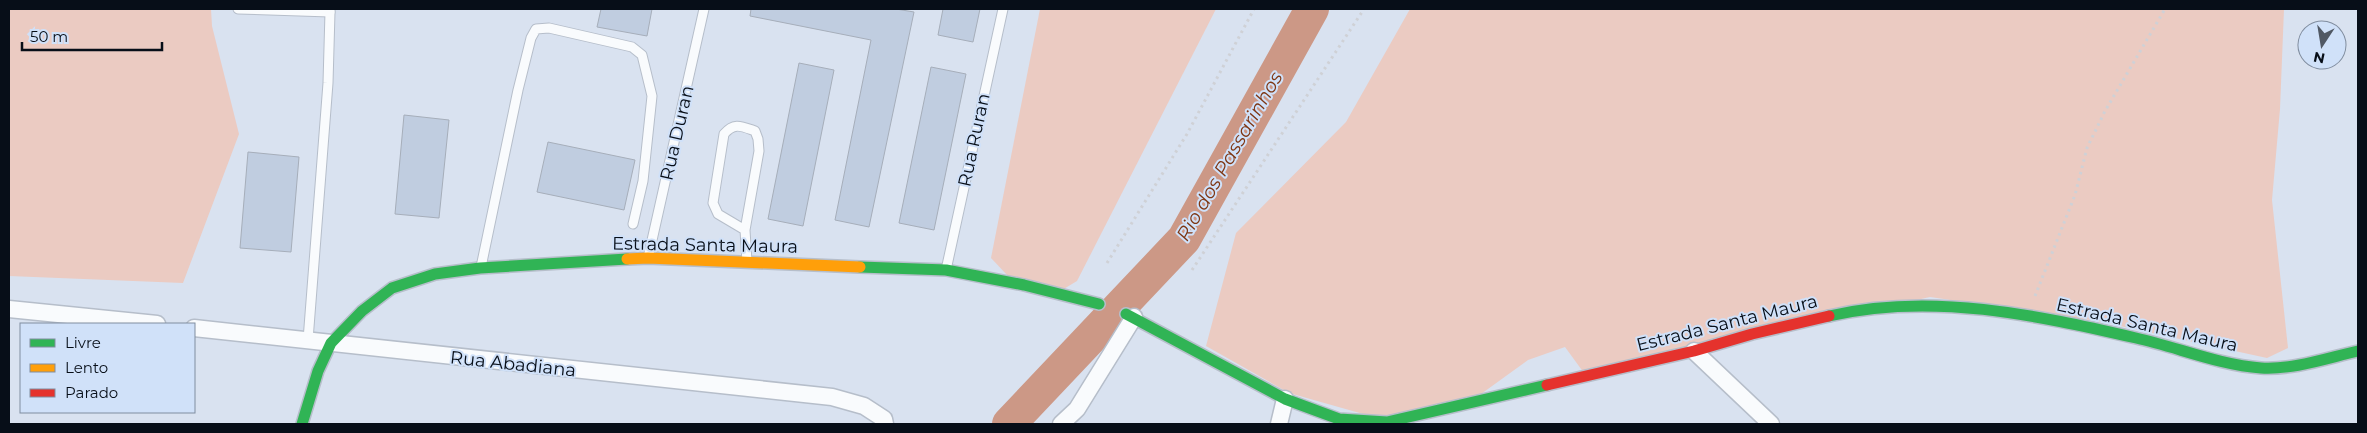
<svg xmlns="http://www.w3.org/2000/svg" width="2367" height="433" font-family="Montserrat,sans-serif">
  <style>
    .green { fill: #ebcbc2 }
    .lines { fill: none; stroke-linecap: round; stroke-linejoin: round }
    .river { stroke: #cc9886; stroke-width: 34 }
    .building { fill: #c0cde0; stroke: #a6aeba }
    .lane-casing { stroke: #b6beca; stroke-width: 11 }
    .street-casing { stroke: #b6beca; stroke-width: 19 }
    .fast-casing { stroke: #b6beca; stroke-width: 14 }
    .slow-casing { stroke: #b6beca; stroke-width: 14 }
    .jam-casing { stroke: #b6beca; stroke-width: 14 }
    .path { stroke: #cfd1d6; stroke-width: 3; stroke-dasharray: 2.5 4; stroke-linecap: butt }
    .lane { stroke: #f9fbfd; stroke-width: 9 }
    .street { stroke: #f9fbfd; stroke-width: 16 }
    .fast { stroke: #30b455; stroke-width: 11 }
    .slow { stroke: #ff9f0a; stroke-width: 11 }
    .jam { stroke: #e5322d; stroke-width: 11 }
    .labels { text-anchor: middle; stroke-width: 4; stroke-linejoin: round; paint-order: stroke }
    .street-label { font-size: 18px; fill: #070e18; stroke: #d0e1f9 }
    .water-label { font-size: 19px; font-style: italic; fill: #7e3613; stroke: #d0e1f9 }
  </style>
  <rect width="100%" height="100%" fill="#d9e2f0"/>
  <g class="green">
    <path d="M9,9H211L212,26L239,134L183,283L9,276Z"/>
    <path d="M1040,9H1216L1077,281L1062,290L1008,276L991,258Z"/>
    <path d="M1410,9H2284L2280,109L2272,200L2288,348L2267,358L2097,321L1930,297L1584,373L1565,347L1528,360L1470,402L1388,421L1289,393L1206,346L1236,233L1346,122Z"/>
  </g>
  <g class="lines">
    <path class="river" d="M1009,424L1184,239L1312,9"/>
  </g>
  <g class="building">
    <path d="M601,9H652L647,36L597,27Z"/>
    <path d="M751,9H896L914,12L869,227L835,220L871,40L750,16Z"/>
    <path d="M943,9H980L973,42L938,35Z"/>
    <path d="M799,63L834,70L803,226L768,219Z"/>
    <path d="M931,67L966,74L934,230L899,223Z"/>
    <path d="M404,115L449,120L439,218L395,214Z"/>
    <path d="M548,142L635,160L624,210L537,192Z"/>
    <path d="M248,152L299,157L291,252L240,248Z"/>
  </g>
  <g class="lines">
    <g class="lane-casing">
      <g id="lane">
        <path d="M238,9L330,12V9"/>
        <path d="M745,230L718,214L713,203L724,134C734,122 741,126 755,131L758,139L759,151L745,230L747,262"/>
        <path d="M648,258L704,9"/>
        <path d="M481,267L518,90L531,38L536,29L549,28L632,47L642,55L652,96L643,181L633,224"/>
        <path d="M946,270L1003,9"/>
        <path d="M308,340L328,83L330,12"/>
      </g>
    </g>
    <g class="street-casing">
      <g id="street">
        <path d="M9,309L157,324"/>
        <path d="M194,328L832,397L864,406L884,419L885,424"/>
        <path d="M1694,351L1771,424"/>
        <path d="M1061,424L1077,409L1134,317"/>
        <path d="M1279,424L1285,399"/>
      </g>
    </g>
    <g class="fast-casing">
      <g id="fast">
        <path d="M860,267L946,270L1024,285L1099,304"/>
        <path d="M1126,314L1285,399L1339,419L1387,422L1547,385"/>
        <path d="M1829,316C1931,292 2036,315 2136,338C2177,347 2219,365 2261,368C2293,370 2327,358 2358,351"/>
        <path d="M302,424L318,371L331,343L362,311L392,288L435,274L480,268L627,259"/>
      </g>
    </g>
    <g class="slow-casing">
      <path id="slow" d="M627,259L648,258L860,267"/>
    </g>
    <g class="jam-casing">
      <path id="jam" d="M1547,385L1694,351L1752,334L1829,316"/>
    </g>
    <g class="path">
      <path d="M1107,263L1187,134L1254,9"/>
      <path d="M1192,270L1364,9"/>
      <path d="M2035,296L2075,195L2087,148L2105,111L2165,9"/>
    </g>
    <use href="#lane" class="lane"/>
    <use href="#street" class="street"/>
    <use href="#fast" class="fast"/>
    <use href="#slow" class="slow"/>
    <use href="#jam" class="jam"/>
  </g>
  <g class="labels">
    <g class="street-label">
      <text transform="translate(677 133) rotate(-77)" y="6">Rua Duran</text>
      <text transform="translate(974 140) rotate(-78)" y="6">Rua Ruran</text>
      <text transform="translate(705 245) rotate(1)" y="6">Estrada Santa Maura</text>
      <text transform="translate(1727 323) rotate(-14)" y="6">Estrada Santa Maura</text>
      <text transform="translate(2147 325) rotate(13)" y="6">Estrada Santa Maura</text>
      <text transform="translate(513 364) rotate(6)" y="6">Rua Abadiana</text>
    </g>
    <g class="water-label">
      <text transform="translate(1229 156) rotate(-60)" y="7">Rio dos Passarinhos</text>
    </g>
  </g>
  <rect width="2367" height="433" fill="none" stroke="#070e18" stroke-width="20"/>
  <rect x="20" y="323" width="175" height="90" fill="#d0e1f9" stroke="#808d9f"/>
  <rect x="30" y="339" width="25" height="8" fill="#30b455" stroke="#808d9f"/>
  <text x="65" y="348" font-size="15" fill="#070e18">Livre</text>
  <rect x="30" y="364" width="25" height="8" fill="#ff9f0a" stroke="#808d9f"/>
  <text x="65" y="373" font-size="15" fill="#070e18">Lento</text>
  <rect x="30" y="389" width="25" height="8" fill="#e5322d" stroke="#808d9f"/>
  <text x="65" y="398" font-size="15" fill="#070e18">Parado</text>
  <g transform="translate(2322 45) rotate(192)"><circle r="24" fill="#d0e1f9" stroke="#808d9f"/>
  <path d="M0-4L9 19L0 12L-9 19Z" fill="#505864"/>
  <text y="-8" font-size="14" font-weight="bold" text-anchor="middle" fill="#070e18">N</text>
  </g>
  <path d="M22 42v8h140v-8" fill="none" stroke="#070e18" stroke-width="2.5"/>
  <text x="30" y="42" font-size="15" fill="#070e18" stroke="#d0e1f9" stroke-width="4" paint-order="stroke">50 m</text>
</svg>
